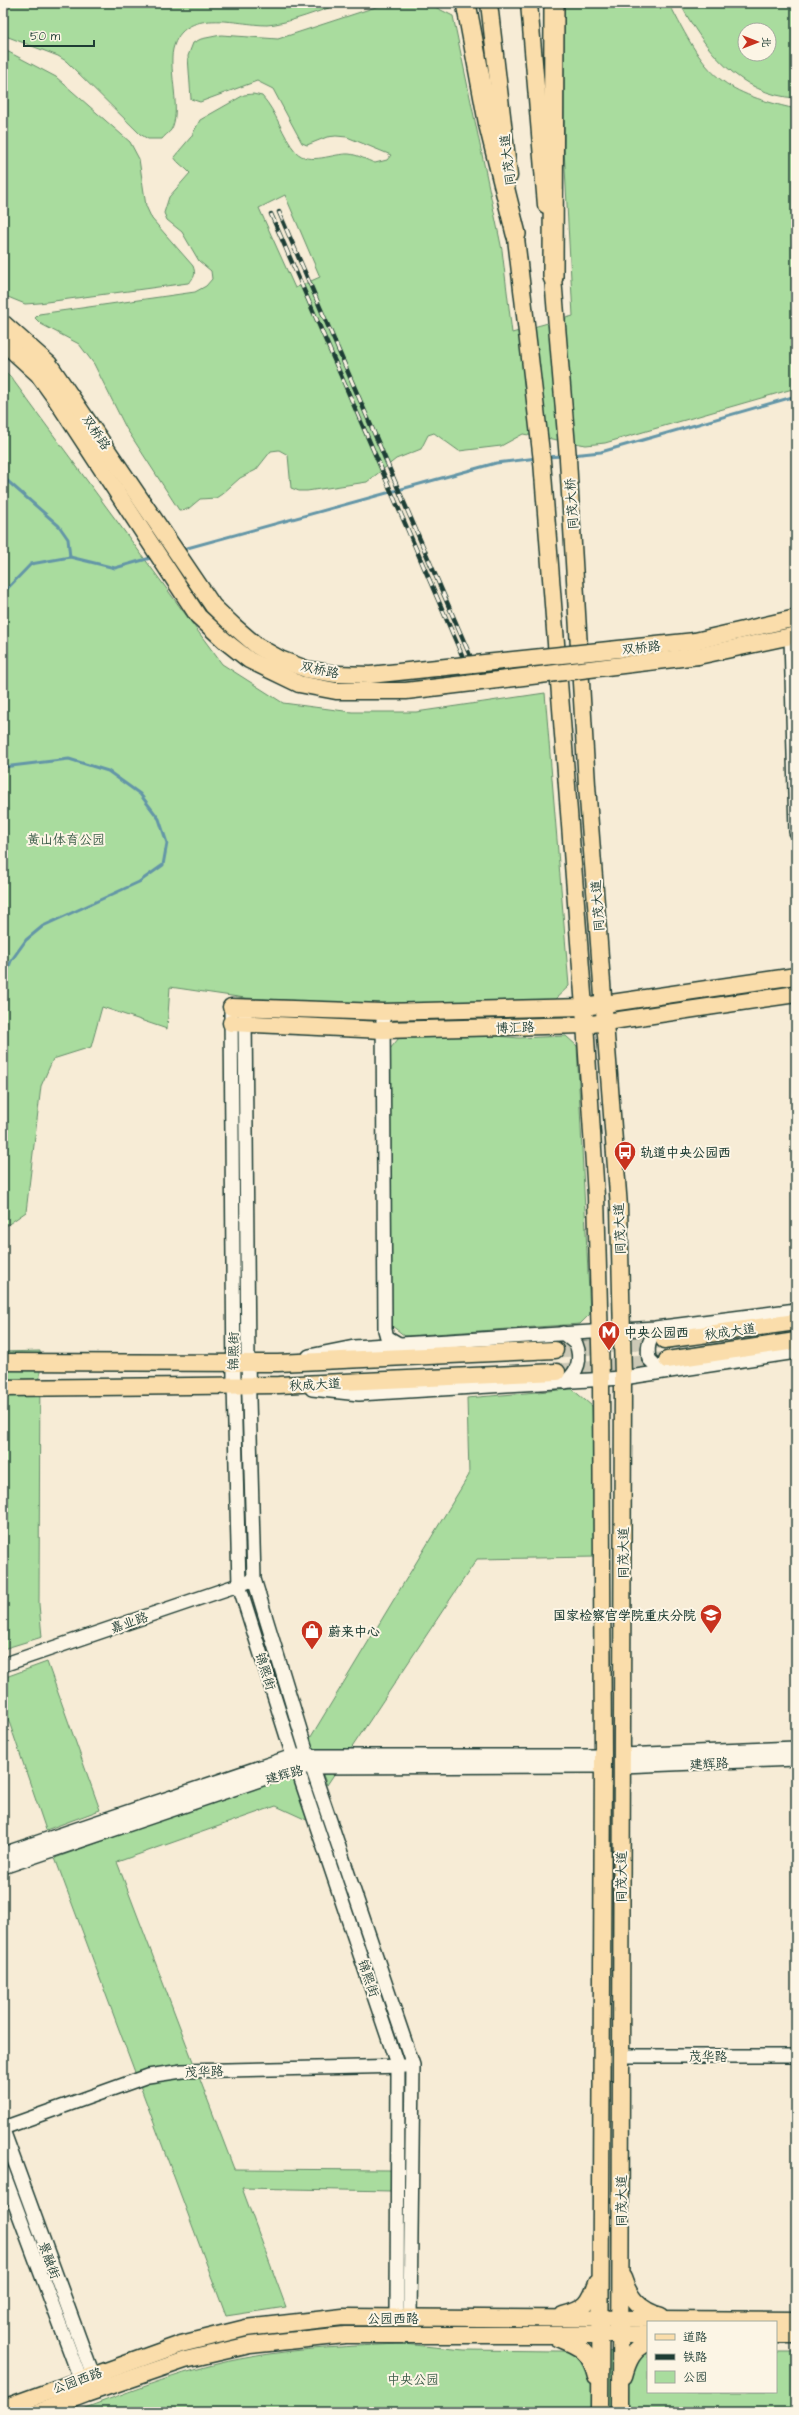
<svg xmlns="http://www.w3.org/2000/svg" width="799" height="2415" font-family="'Architects Daughter','LXGW WenKai TC',sans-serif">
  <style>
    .green { fill: #a9dc9e; stroke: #648c69; fill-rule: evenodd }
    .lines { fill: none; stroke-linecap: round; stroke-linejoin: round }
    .stream { stroke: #6496a7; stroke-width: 3 }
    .major-tunnel { stroke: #ccc9b6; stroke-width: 16; stroke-dasharray: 16 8; stroke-linecap: butt }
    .minor-casing { stroke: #1f3d34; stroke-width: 16 }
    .major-casing { stroke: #1f3d34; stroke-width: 19 }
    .highway-casing { stroke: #1f3d34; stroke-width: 22 }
    .minor { stroke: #fcf5e5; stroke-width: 13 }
    .major { stroke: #faddab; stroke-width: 16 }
    .highway { stroke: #faddab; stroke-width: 19 }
    .rail-casing { stroke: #1f3d34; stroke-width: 4.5 }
    .rail { stroke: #fcf5e5; stroke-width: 3; stroke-dasharray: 9; stroke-linecap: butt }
    .major-bridge-casing { stroke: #1f3d34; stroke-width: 19; stroke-linecap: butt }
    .major-bridge { stroke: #faddab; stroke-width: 16 }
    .labels { text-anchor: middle; stroke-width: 4; stroke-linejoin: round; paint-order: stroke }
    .street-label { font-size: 13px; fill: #1f3d34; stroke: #fcf5e5 }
    .park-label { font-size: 13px; fill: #3b5d49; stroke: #fcf5e5 }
    .poi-label { font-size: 13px; font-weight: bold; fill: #1f3d34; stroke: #fcf5e5; text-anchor: start }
  </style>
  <rect width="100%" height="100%" fill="#f7ecd6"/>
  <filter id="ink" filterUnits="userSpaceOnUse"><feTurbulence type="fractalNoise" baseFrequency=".025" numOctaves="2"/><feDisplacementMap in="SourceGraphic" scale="8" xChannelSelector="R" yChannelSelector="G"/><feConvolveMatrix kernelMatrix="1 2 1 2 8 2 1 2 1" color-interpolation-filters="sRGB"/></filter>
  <g filter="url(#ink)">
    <g class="green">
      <path d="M3,3H344C323,9 288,24 267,25C237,25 184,6 173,49C168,71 182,112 171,130C169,133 164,136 162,139H148L140,134L66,61L58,56L3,35Z"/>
      <path d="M388,3H427L453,16L502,250L512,333L573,316L564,149V3H669C705,73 716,91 796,109V388L605,443L586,445L523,434L501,446L459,451L434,433L428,435L421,449L396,459L367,482L307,491H299L291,488L288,455L279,450L271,451L256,470L240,478L222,494L216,498L200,499L188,509L179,510L126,428L94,364L79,344L41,324L35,318L39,314L195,292L206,286L212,279L211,271L199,261L182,232L167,220L164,213L169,197L190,173C185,167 178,164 174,157L191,137L200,120L244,95L253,94L262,96C277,112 282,136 296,152C310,166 333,153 349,154C359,155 366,160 375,163L387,160L391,155L347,137L336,136L327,137L307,145L302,143L273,89L257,81L200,102L191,99L188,56L193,43L201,39L221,35L278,39ZM285,195L320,277L295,288L259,208Z"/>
      <path d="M680,3H796V98C740,95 704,49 680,3ZM745,30H769V54H745Z"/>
      <path d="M3,49L56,77L130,142L139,159L146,206L152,219L193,266C196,274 195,278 188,283L39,303L25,304L3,295Z"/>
      <path d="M3,370L10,376L222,664L283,703L352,712H416L545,693L569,986L553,1001L382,1005L245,998L170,987L167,1029L102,1007L91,1047L53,1059L41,1086L26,1212L3,1228Z"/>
      <path d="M473,1034L519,1038L566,1036L577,1046L590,1314L580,1324L405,1336L392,1326L390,1049L399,1038Z"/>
      <path d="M40,1351L39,1604L42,1637L3,1649V1352Z"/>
      <path d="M572,1389L592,1406L595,1557L477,1559L327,1785L309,1740L469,1475L467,1398Z"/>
      <path d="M47,1662L100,1810L46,1830L3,1704V1678Z"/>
      <path d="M286,1776L296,1779L311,1822L276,1806L117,1862L234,2169L391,2170V2191L242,2188L286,2307L226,2316L55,1858Z"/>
      <path d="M403,2344L464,2350L648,2352V2392H776V2353H796V2412H74C132,2391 190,2367 251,2357C301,2348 352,2346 403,2344Z"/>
    </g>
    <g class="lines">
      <g class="stream">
        <path d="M572,455L601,452L796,396"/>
        <path d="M546,457L563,456"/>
        <path d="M3,477L59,526L68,539L70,557"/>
        <path d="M180,550L496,463L537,458"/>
        <path d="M3,593L31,564L70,557L115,568L154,557"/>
        <path d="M3,767L69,759L108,771L140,794L159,819L167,843L163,865L139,882L43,926L26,940L11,961L3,982"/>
      </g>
      <g class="major-tunnel">
        <path d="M555,1350L664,1340"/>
        <path d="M557,1372L664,1360"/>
      </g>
      <g class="minor-casing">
        <g id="minor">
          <path d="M791,637L796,832"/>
          <path d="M383,1012L385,1330L387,1337L399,1344"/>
          <path d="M231,1013L234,1385L239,1585L293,1756L398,2067L397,2318"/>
          <path d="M245,1015L248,1363L254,1579L308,1756L413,2065L410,2318"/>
          <path d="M664,1327C651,1336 646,1342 649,1359L657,1367L668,1371"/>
          <path d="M563,1333L576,1344C582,1359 578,1372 565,1382"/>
          <path d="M309,1356L354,1347L655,1328L796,1310"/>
          <path d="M312,1389L359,1394L623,1378L796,1352"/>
          <path d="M3,1665L247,1582"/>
          <path d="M622,1755L796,1748"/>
          <path d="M622,1766L796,1759"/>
          <path d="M3,1854L293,1756H603"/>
          <path d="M3,1867L298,1767L603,1766"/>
          <path d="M621,2056H796"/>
          <path d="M3,2128L148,2076L182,2071L406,2066"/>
          <path d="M3,2130L96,2384"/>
          <path d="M3,2172L84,2389"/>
        </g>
      </g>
      <g class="major-casing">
        <g id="major">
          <path d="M489,3L509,176"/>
          <path d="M529,3L546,205"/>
          <path d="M514,221L542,461L584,1007L596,1196L601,1380L603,1756L600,2412"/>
          <path d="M552,266L568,459L587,785L619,1207L623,1378L620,2412"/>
          <path d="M695,641L796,618"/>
          <path d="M698,656L796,635"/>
          <path d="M231,1007L383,1012L584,1007L796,976"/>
          <path d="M231,1023L383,1030L585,1025L796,994"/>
          <path d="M664,1340L796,1322"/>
          <path d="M667,1360L796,1341"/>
          <path d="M3,1362L278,1363L555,1350"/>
          <path d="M3,1388L279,1385L557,1372"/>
          <path d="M623,2278C630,2299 640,2310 661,2316"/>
          <path d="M563,2315C586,2309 590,2303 597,2282"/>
          <path d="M776,2335H796"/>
          <path d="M558,2338C580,2347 590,2351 596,2376"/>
          <path d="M624,2376C628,2361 633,2349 648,2343"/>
          <path d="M3,2408L181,2344L246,2328L343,2317L796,2320"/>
          <path d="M39,2412L86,2394L185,2360L250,2345L345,2335H648"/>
        </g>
      </g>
      <g class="highway-casing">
        <g id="highway">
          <path d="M466,3L489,126L516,234"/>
          <path d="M553,277L554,3"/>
        </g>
      </g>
      <use href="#minor" class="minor"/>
      <use href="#major" class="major"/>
      <use href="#highway" class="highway"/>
      <g class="rail-casing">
        <g id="rail">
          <path d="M279,212L471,658"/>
          <path d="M271,214L465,662"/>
        </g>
      </g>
      <use href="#rail" class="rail"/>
      <g class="major-bridge-casing">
        <g id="major-bridge">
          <path d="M3,323L49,364L213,606L235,627L257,646L280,659L306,669L336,674L370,675L695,641"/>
          <path d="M3,342L38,374L56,399L198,616L225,641L249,660L299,684L336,691H406L698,656"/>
        </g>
      </g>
      <use href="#major-bridge" class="major-bridge"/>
    </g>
  </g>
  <defs>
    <g id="bus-pin" transform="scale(1.15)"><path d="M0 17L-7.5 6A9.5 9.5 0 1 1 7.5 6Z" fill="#c8321e" stroke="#fcf5e5"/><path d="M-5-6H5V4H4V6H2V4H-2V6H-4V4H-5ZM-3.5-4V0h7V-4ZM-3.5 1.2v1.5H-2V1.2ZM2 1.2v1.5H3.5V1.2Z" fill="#fff"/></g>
    <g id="metro-pin" transform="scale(1.15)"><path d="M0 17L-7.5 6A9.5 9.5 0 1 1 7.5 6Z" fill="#c8321e" stroke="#fcf5e5"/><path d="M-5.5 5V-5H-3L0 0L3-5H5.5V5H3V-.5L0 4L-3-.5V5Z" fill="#fff"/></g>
    <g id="university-pin" transform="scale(1.15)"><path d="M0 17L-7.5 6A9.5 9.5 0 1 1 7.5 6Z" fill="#c8321e" stroke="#fcf5e5"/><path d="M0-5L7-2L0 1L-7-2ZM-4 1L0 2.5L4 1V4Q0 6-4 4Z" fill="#fff"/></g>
    <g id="shop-pin" transform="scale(1.15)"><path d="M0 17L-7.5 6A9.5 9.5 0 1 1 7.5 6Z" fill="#c8321e" stroke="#fcf5e5"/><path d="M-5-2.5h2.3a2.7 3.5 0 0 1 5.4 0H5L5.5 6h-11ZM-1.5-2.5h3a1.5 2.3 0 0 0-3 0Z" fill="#fff"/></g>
  </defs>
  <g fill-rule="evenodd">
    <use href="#bus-pin" x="625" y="1152"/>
    <use href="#metro-pin" x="609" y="1332"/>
    <use href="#university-pin" x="711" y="1615"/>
    <use href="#shop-pin" x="312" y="1631"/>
  </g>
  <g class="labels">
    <g class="street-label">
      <text transform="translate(507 160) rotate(-97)" y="5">同茂大道</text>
      <text transform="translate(97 432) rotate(56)" y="5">双桥路</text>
      <text transform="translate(571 504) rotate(-94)" y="5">同茂大桥</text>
      <text transform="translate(641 647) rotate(-6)" y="5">双桥路</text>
      <text transform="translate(320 669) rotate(12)" y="5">双桥路</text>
      <text transform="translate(597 906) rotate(-94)" y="5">同茂大道</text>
      <text transform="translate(515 1027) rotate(-2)" y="5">博汇路</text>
      <text transform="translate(619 1229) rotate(-92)" y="5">同茂大道</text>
      <text transform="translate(730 1331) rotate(-8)" y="5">秋成大道</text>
      <text transform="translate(233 1351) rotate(-90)" y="5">锦熙街</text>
      <text transform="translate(315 1384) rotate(-3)" y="5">秋成大道</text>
      <text transform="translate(623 1553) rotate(-90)" y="5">同茂大道</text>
      <text transform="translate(129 1622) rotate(-19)" y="5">嘉业路</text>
      <text transform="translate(266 1671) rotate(72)" y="5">锦熙街</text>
      <text transform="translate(709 1763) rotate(-2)" y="5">建辉路</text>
      <text transform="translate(284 1774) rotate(-15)" y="5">建辉路</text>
      <text transform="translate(621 1877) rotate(-90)" y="5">同茂大道</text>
      <text transform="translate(369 1978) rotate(71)" y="5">锦熙街</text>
      <text x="708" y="2061">茂华路</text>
      <text transform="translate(204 2071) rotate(-2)" y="5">茂华路</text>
      <text transform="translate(621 2201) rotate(-90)" y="5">同茂大道</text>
      <text transform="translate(50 2260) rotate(70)" y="5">景融街</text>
      <text x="393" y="2323">公园西路</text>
      <text transform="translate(77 2380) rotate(-20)" y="5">公园西路</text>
    </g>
    <g class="park-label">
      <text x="66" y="844">黄山体育公园</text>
      <text x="413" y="2384">中央公园</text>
    </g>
    <g class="poi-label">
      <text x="640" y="1157">轨道中央公园西</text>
      <text x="624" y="1337">中央公园西</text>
      <text x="696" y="1620" text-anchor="end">国家检察官学院重庆分院</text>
      <text x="328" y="1636">蔚来中心</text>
    </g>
  </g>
  <rect width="799" height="2415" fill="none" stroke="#fcf5e5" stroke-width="16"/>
  <rect x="8" y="8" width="783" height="2399" fill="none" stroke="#1f3d34" stroke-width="1.5" filter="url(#ink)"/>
  <rect x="647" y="2321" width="130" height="72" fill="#fcf5e5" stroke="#a4ab9e"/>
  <rect x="655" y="2334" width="20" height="6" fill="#faddab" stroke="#a4ab9e"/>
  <text x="683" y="2341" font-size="12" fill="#1f3d34">道路</text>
  <rect x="655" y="2354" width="20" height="6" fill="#1f3d34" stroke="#a4ab9e"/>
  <text x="683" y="2361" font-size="12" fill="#1f3d34">铁路</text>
  <rect x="655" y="2371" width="20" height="12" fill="#a9dc9e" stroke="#a4ab9e"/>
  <text x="683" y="2381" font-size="12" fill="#1f3d34">公园</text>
  <g transform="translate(757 42) rotate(90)"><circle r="19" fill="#fcf5e5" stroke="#a4ab9e"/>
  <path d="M0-3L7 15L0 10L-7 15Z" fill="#c8321e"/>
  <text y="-6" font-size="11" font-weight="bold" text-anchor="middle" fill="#1f3d34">北</text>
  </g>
  <path d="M24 40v6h70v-6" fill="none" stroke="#1f3d34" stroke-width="2"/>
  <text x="30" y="40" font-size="12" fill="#1f3d34" stroke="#fcf5e5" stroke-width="3" paint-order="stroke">50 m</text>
</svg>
